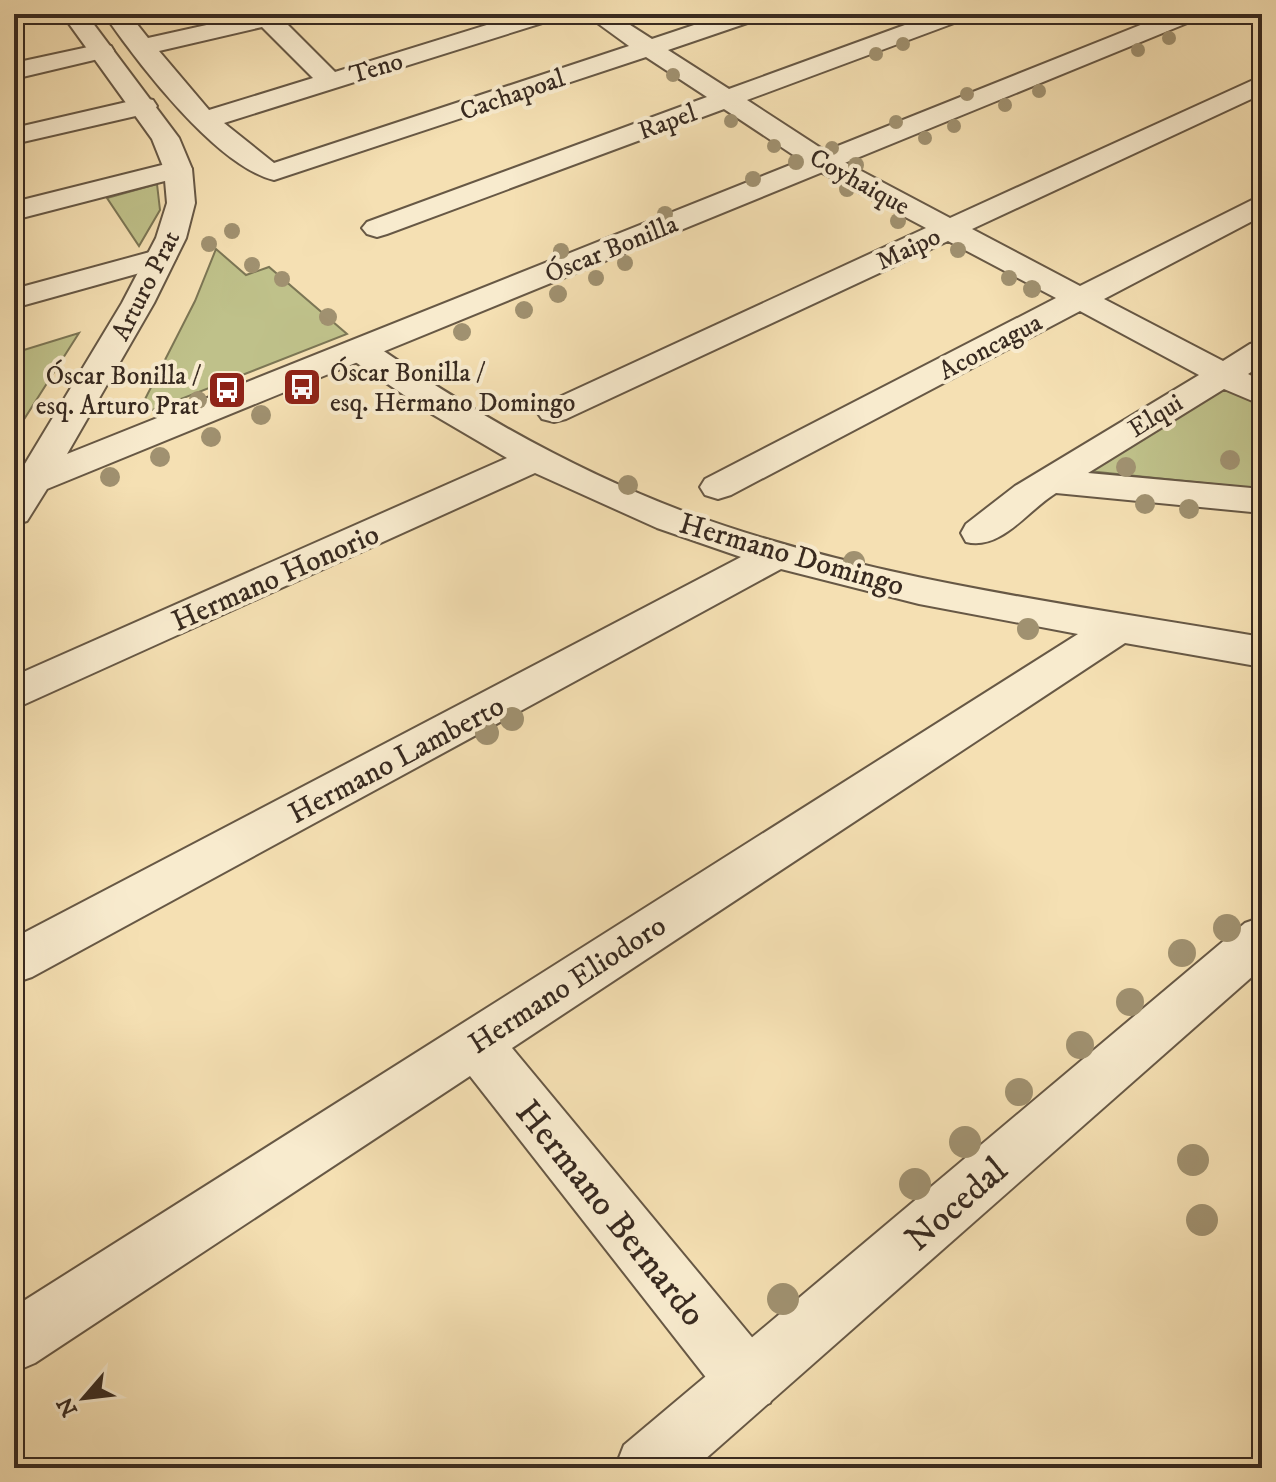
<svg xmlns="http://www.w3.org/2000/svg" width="1276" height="1482" font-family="'IM FELL DW Pica',serif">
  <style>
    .green { fill: #bfc18a; stroke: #7c7655; stroke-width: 2 }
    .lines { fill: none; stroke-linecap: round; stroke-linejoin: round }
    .minor-casing { stroke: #675845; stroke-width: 4 }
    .tertiary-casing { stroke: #675845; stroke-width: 4 }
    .minor { fill: #f8ebce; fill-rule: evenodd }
    .tertiary { fill: #f8ebce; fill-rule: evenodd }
    .tree { fill: #a09170 }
    .labels { text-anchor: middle; stroke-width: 8; stroke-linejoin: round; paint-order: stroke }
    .far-street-label { font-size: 26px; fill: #382a20; stroke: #f8ebce }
    .far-poi-label { font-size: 26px; fill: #382a20; stroke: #f8ebce; text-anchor: start }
    .street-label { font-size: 30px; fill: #382a20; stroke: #f8ebce }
    .near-street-label { font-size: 36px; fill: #382a20; stroke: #f8ebce }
  </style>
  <rect width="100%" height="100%" fill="#f5e0b3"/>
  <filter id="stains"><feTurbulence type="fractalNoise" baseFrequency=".0025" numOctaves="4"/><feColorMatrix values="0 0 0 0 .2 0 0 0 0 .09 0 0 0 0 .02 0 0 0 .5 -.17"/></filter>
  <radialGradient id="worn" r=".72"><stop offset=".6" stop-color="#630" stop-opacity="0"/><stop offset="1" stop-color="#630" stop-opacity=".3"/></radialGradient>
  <g class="green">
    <path d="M157,184L160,210L139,246L107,198Z"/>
    <path d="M216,249L246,275L269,267L347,334L153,410L142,405L195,301Z"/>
    <path d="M79,333L14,435V353Z"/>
    <path d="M1224,385L1262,406V489L1088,471Z"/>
  </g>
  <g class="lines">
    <g class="minor-casing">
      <g id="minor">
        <path d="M104,14H129L148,38L256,14H300L296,19L285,22L335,72L522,14H559L555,19L224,123L274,163L629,46L585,14H613L652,39L727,14H763L759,19L668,50L729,89L935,14H969L965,19L747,100L833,156L950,218L1262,76V94L972,229L1080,286L1262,195V216L1104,299L1223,361L1250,344L1262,341V365L1248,374L1262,381V405L1224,389L1088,473L1262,489V513L1056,493C1028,510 1001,551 966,542L961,533L966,524L1015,486L1199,375L1080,311L731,495L718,499L705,495L700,487L705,479L1056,298L948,241L566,419L554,422L542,419L537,412L542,405L926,228L813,168L724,109L387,234L377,237L367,234L362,228L367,222L707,97L646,57L274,180C216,166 138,63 104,14ZM262,27L313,78L209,110L159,51Z"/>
        <path d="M102,44L111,46L114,51L111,56L14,79V63Z"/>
        <path d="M144,98L153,100L157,106L153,112L14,144V128Z"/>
        <path d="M178,161L188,163L192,169L188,175L14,220V202Z"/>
        <path d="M161,249L172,252L176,258L172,264L14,308V289Z"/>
        <path d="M360,340L372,343C470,411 573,470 685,512C870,580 1069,604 1262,637V667L1125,643L512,1048L770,1359L779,1381L770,1403L748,1412L726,1403L470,1076L35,1363L14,1372V1307L1078,634L919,604L781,569L32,977L14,983V938L741,557L657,528L535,473L14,709V676L507,458L432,414L348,357L343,350L348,343Z"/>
      </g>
    </g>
    <g class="tertiary-casing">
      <g id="tertiary">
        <path d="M62,14H86L179,138L192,169L195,203L186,238L154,303L67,454L1168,14H1201L1197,19L47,489L27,521L14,525V482L122,303L156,238L167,203L164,169L152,139Z"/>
        <path d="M1262,917V968L695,1468H615L624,1445L1245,923Z"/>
      </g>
    </g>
    <use href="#minor" class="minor"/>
    <use href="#tertiary" class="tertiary"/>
  </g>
  <g class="tree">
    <circle cx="1169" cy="38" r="7"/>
    <circle cx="903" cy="44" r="7"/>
    <circle cx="1138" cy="50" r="7"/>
    <circle cx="876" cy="54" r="7"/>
    <circle cx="673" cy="75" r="7"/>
    <circle cx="1039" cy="91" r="7"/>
    <circle cx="967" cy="94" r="7"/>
    <circle cx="1005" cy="105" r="7"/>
    <circle cx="731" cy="121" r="7"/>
    <circle cx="896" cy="122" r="7"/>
    <circle cx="954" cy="126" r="7"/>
    <circle cx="925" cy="138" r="7"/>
    <circle cx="774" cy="146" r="7"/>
    <circle cx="832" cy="148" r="7"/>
    <circle cx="796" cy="162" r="8"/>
    <circle cx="856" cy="165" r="8"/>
    <circle cx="753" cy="179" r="8"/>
    <circle cx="847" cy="189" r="8"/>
    <circle cx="665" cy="214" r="8"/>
    <circle cx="898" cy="221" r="8"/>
    <circle cx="232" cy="231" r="8"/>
    <circle cx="209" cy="244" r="8"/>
    <circle cx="958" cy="250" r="8"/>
    <circle cx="561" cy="251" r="8"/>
    <circle cx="625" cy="263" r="8"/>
    <circle cx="252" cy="265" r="8"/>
    <circle cx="596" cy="278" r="8"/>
    <circle cx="1009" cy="278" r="8"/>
    <circle cx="282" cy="279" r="8"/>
    <circle cx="1032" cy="289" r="9"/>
    <circle cx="558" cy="294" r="9"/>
    <circle cx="524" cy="310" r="9"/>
    <circle cx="328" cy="317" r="9"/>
    <circle cx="462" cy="332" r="9"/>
    <circle cx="198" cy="400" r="9"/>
    <circle cx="261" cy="415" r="10"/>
    <circle cx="211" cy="437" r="10"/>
    <circle cx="160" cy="457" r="10"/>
    <circle cx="1230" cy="460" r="10"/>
    <circle cx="1126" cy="467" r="10"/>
    <circle cx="110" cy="477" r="10"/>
    <circle cx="628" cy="485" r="10"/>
    <circle cx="1145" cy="504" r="10"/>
    <circle cx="1189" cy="509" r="10"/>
    <circle cx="854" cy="562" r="11"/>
    <circle cx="1028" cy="629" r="11"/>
    <circle cx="512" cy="719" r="12"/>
    <circle cx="487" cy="733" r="12"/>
    <circle cx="1227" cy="928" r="14"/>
    <circle cx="1182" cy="953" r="14"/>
    <circle cx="1130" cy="1002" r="14"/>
    <circle cx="1080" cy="1045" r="14"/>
    <circle cx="1019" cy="1092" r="14"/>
    <circle cx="965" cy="1142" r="16"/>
    <circle cx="1193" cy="1160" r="16"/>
    <circle cx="915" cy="1184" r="16"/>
    <circle cx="1202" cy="1220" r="16"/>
    <circle cx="783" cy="1299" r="16"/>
  </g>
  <defs>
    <g id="bus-square" transform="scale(2)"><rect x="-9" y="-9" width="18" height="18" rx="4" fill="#8f2418" stroke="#f8ebce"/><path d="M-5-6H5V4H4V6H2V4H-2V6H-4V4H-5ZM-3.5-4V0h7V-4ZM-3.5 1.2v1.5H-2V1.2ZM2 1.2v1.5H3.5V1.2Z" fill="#fff"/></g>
  </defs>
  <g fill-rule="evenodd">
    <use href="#bus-square" x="302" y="387"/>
    <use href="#bus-square" x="227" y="390"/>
  </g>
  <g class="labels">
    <g class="far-street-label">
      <text transform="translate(376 67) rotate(-17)" y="9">Teno</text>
      <text transform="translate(512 94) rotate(-19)" y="9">Cachapoal</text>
      <text transform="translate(667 121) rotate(-20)" y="9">Rapel</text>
      <text transform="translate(860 181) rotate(29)" y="9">Coyhaique</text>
      <text transform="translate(611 248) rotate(-22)" y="9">Óscar Bonilla</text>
      <text transform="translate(908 248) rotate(-25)" y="9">Maipo</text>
      <text transform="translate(145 285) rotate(-63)" y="9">Arturo Prat</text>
      <text transform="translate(990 346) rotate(-28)" y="9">Aconcagua</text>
      <text transform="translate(1155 415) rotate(-32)" y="9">Elqui</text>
    </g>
    <g class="far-poi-label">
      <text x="330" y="381">Óscar Bonilla /<tspan x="330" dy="30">esq. Hermano Domingo</tspan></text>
      <text x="199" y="384" text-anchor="end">Óscar Bonilla /<tspan x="199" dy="30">esq. Arturo Prat</tspan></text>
    </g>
    <g class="street-label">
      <text transform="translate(792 554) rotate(16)" y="10">Hermano Domingo</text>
      <text transform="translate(275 577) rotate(-24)" y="10">Hermano Honorio</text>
      <text transform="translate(396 759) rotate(-28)" y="10">Hermano Lamberto</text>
      <text transform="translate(567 984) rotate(-33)" y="10">Hermano Eliodoro</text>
    </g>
    <g class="near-street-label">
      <text transform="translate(955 1203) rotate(-41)" y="13">Nocedal</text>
      <text transform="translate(612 1212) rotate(51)" y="13">Hermano Bernardo</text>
    </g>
  </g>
  <rect width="1276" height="1482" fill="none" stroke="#f5e0b3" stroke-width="48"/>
  <rect x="16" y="16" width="1244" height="1450" fill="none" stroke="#382a20" stroke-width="4"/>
  <rect x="24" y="24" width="1228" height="1434" fill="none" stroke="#382a20" stroke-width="2"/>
  <g transform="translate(84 1398) rotate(242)" stroke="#f8ebce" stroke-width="6" paint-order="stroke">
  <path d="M0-6L14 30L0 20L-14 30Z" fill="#382a20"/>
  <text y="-12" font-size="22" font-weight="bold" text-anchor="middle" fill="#382a20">N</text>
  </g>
  <rect width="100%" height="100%" filter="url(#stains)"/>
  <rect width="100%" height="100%" fill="url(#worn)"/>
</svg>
